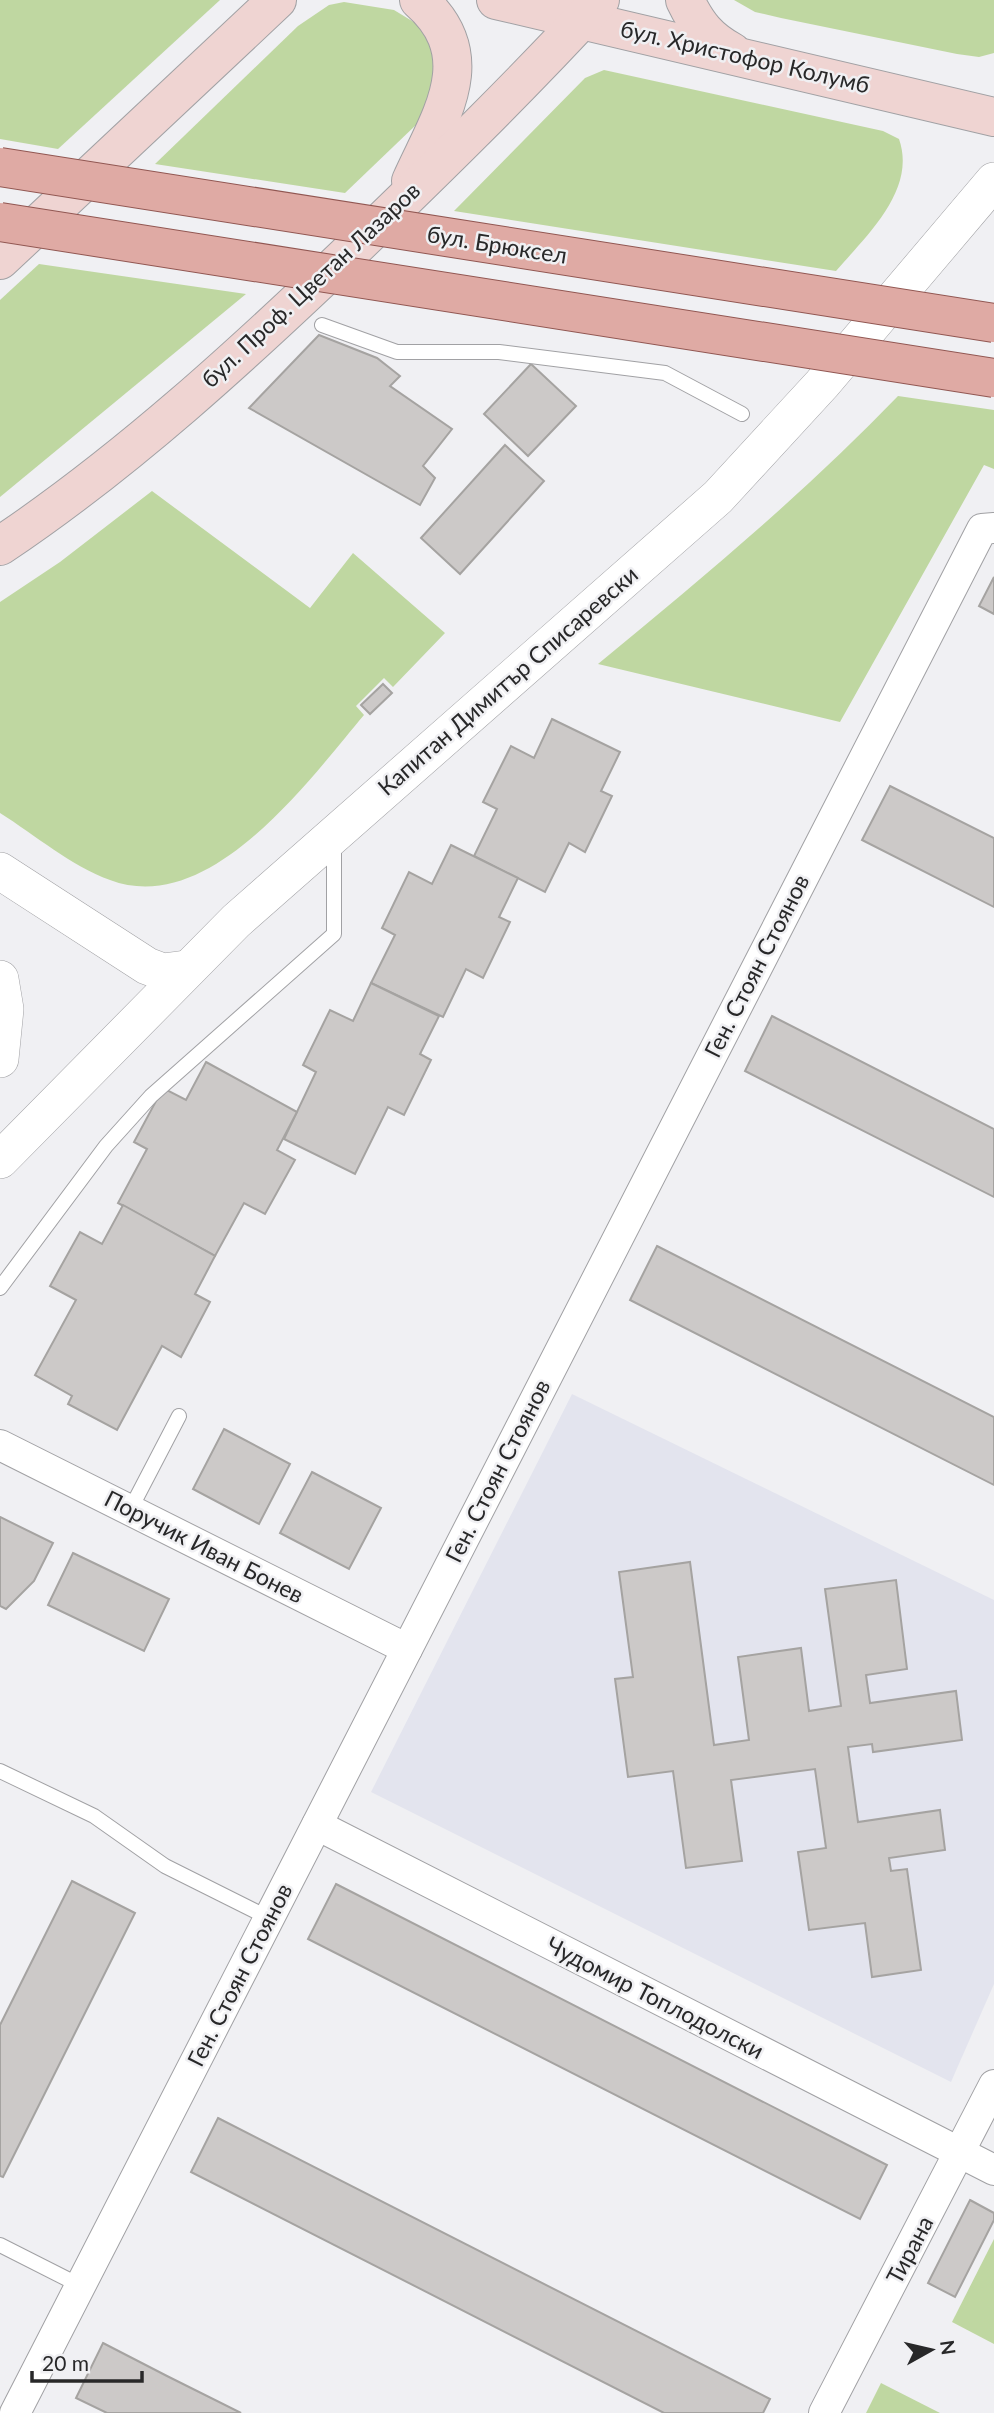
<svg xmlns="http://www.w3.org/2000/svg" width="994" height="2413" font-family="Lato,sans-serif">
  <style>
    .built { fill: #e3e4ee }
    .green { fill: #bfd7a1 }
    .building { fill: #ccc9c8; stroke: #a5a3a1; stroke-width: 2 }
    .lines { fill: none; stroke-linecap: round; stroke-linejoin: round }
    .service-casing { stroke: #a1a1a4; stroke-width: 16 }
    .minor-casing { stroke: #a1a1a4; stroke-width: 32 }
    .tertiary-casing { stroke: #a1a1a4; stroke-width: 38 }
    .secondary-casing { stroke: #a1a1a4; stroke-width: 40 }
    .service { stroke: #fff; stroke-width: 14 }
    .minor { stroke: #fff; stroke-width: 30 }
    .tertiary { stroke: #fff; stroke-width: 37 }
    .secondary { stroke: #efd4d2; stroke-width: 38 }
    .primary-bridge-casing { stroke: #915752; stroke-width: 40; stroke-linecap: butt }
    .primary-bridge { stroke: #dfaaa4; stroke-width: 38 }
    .labels { text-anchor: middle; stroke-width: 5; stroke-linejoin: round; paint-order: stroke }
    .street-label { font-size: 23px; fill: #282829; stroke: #f0f0f3 }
  </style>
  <rect width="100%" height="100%" fill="#f0f0f3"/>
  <path class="built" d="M572,1394L994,1600V1984L951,2082L371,1792Z"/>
  <g class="green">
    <path d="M0,0H220L58,149L0,139Z"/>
    <path d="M734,0H994V53L979,57L957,54L781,18L755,12Z"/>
    <path d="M344,2L394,10L422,27L432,43L437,87L418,123L345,193L155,164L298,26L329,5Z"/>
    <path d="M604,70L883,131L899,139C917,190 866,236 836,271L454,211L585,78Z"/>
    <path d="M39,264L246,294L0,497V300Z"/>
    <path d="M898,396L994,410V469L984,465L840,722L598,664C701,579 805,493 898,396Z"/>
    <path d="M152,491L310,608L353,553L445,633L393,687L384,678L356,706L364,715C309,780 210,918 110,880C71,866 35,835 0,813V602L60,562Z"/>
    <path d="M994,2239V2344L952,2322Z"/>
    <path d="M881,2383L940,2413H866Z"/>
  </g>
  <g class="building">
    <path d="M319,335L377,358L400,376L390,386L452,429L423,466L435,478L420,505L249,408Z"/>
    <path d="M531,364L576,406L528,456L484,414Z"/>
    <path d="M505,445L544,481L460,574L421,538Z"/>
    <path d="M994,577V614L979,606Z"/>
    <path d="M383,684L392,693L370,714L361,705Z"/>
    <path d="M552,719L620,752L601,791L612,796L585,852L569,843L545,892L474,856L497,809L483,802L511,746L534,758Z"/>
    <path d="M890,786L994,838V907L862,840Z"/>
    <path d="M451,845L518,878L499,917L510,922L483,978L466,969L443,1017L371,983L395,935L382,928L409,872L432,884Z"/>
    <path d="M371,983L439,1016L420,1054L431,1060L404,1115L388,1107L355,1174L284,1139L316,1072L303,1065L330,1010L353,1021Z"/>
    <path d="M772,1016L994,1129V1197L745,1071Z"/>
    <path d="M206,1062L297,1112L277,1150L295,1160L265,1214L244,1203L215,1256L118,1203L147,1149L134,1142L163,1088L186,1100Z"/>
    <path d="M123,1205L215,1256L195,1294L210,1302L181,1357L162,1346L117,1430L68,1404L72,1396L35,1375L76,1300L50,1286L80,1232L102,1244Z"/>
    <path d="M657,1246L994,1417V1485L630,1300Z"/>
    <path d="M224,1429L290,1464L259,1524L193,1489Z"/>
    <path d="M312,1472L381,1508L349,1569L280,1533Z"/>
    <path d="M0,1517L53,1543L34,1581L6,1609L0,1606Z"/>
    <path d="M73,1553L169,1599L144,1651L48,1605Z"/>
    <path d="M690,1562L714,1745L749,1740L738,1657L801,1648L809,1711L841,1706L825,1589L896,1580L907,1669L866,1675L870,1703L956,1691L962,1740L873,1752L872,1744L848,1747L858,1822L940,1810L945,1850L889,1858L891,1871L907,1869L921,1970L872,1977L865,1923L809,1930L798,1852L826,1848L815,1769L731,1780L742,1861L686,1868L673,1771L628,1777L615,1679L633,1677L619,1572Z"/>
    <path d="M72,1881L135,1913L3,2177L0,2176V2025Z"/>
    <path d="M336,1884L887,2165L860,2219L308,1939Z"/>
    <path d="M218,2118L770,2399L763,2413H664L191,2172Z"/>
    <path d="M970,2200L994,2213V2220L955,2297L928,2283Z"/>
    <path d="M103,2343L167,2376L241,2413H107L76,2398Z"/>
  </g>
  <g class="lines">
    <g class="service-casing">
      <g id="service">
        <path d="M322,325L397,352H499L665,373L742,414"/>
        <path d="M0,1288L106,1146L151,1096L334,934V843"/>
        <path d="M130,1510L179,1416"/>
        <path d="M0,1771L94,1816L165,1866L269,1918"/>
        <path d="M0,2245L81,2286"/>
      </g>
    </g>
    <g class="minor-casing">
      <g id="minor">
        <path d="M0,1445L407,1649"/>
        <path d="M317,1825L994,2170"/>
        <path d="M15,2413L982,529L994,528"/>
        <path d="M824,2413L994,2085"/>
      </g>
    </g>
    <g class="tertiary-casing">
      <g id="tertiary">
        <path d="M0,871L147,966L163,972L186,969"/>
        <path d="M0,979L5,1009L0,1059"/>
        <path d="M0,1160L236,921L718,497L822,384L994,181"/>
      </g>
    </g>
    <g class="secondary-casing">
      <g id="secondary">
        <path d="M496,0L994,117"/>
        <path d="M685,0C697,25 708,39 732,52"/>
        <path d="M411,181C439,118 484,57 419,0"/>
        <path d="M0,260L277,0"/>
        <path d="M0,546C127,461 243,354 353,249C437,168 521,86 600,0"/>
      </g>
    </g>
    <use href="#service" class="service"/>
    <use href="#minor" class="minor"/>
    <use href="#tertiary" class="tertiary"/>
    <use href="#secondary" class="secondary"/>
    <g class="primary-bridge-casing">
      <g id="primary-bridge">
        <path d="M0,167L994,323"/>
        <path d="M0,222L994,378"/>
      </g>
    </g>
    <use href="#primary-bridge" class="primary-bridge"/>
  </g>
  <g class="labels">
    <g class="street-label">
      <text transform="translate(745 57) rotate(13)" y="8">бул. Христофор Колумб</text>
      <text transform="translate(497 245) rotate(9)" y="8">бул. Брюксел</text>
      <text transform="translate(311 285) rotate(-43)" y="8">бул. Проф. Цветан Лазаров</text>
      <text transform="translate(508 681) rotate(-41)" y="8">Капитан Димитър Списаревски</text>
      <text transform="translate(757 966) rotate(-63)" y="8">Ген. Стоян Стоянов</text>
      <text transform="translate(498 1471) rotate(-63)" y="8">Ген. Стоян Стоянов</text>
      <text transform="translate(204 1547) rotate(27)" y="8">Поручик Иван Бонев</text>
      <text transform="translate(240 1975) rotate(-63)" y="8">Ген. Стоян Стоянов</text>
      <text transform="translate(655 1998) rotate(27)" y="8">Чудомир Топлодолски</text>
      <text transform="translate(910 2250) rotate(-62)" y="8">Тирана</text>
    </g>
  </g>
  <g transform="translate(931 2350) rotate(82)" stroke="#f0f0f3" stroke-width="5" paint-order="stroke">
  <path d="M0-5L12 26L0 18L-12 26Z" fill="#282829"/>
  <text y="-10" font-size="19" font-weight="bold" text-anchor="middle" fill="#282829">N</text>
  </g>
  <path d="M32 2371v10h110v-10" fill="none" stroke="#282829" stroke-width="3.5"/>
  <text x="42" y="2371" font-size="21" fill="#282829" stroke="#f0f0f3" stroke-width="5" paint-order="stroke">20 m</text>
</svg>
